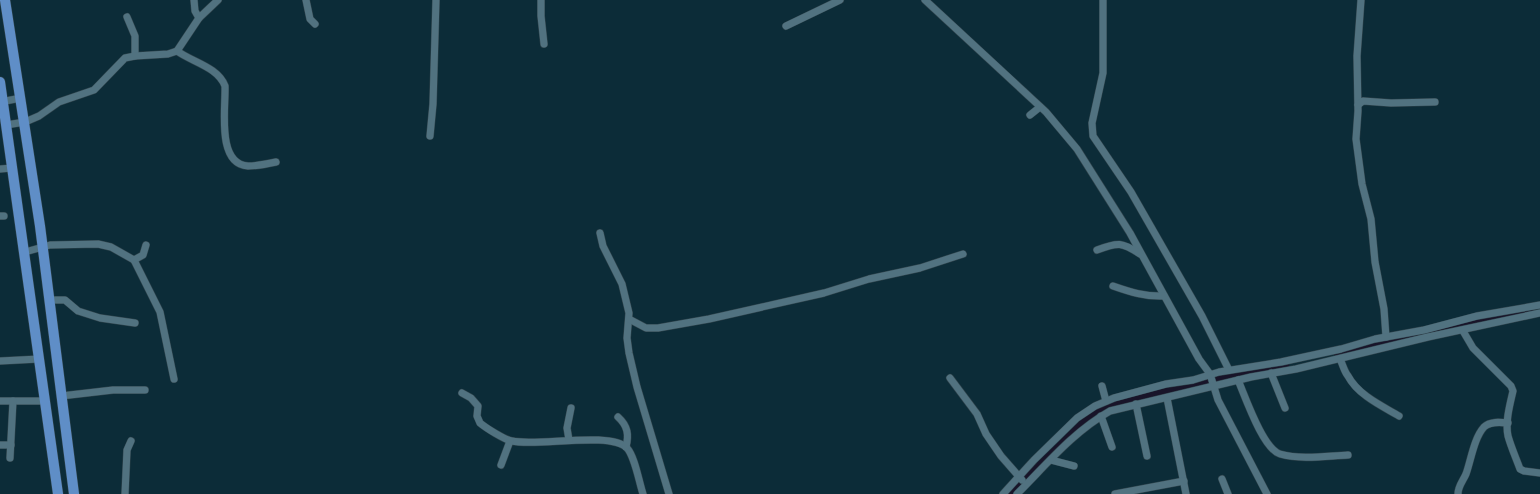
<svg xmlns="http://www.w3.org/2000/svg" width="1540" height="494" font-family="'Crimson Pro',serif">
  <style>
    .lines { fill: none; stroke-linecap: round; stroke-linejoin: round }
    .canal { stroke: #181429; stroke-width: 7 }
    .minor-casing { stroke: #31454d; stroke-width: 8 }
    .primary-casing { stroke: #31454d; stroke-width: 11 }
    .minor { stroke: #517280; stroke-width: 7 }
    .primary { stroke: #5f8ec7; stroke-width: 10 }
  </style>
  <rect width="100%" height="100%" fill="#0c2c38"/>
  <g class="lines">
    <g class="canal">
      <path d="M1337,353L1530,310"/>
      <path d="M1010,494L1092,414L1109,404L1286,364"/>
    </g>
    <g class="minor-casing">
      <g id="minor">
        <path d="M194,0L195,11L199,18"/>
        <path d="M306,0L310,19L315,24"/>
        <path d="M541,0V16L544,44"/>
        <path d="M925,0L1046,112L1077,149L1130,233L1199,359L1210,374L1218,400L1267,494"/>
        <path d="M1103,0V73L1092,123L1093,136L1131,192L1202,316L1229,370"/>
        <path d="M1361,0L1357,56L1358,111L1356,139L1362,184L1371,219L1375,262L1384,309L1386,337"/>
        <path d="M127,17L135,36V56"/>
        <path d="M786,26L840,0"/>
        <path d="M177,51C192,62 218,67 225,86C226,107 216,164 248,166C257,166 267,164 276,162"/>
        <path d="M0,102L21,98"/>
        <path d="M1358,105L1363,101L1391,103L1435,102"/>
        <path d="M1030,115L1040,107"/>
        <path d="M6,125L25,122L39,116L59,102L94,90L125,58L135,56L168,54L177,51L199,18L218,0"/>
        <path d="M430,136L433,104L436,0"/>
        <path d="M0,169L12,168"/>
        <path d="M0,216H4"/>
        <path d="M600,233L603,246L622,284L629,313L627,338L629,353L637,387L669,494"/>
        <path d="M1097,250C1118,242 1122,242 1140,254"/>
        <path d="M25,252L50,245L98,244L111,247L134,260L160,312L174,379"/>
        <path d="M134,260L143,255L146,245"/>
        <path d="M1113,286C1130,292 1146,297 1164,296"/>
        <path d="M49,300H65L78,311L100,318L135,323"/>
        <path d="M629,319L646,328H658L709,319L824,293L869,279L920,268L963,254"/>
        <path d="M1463,331L1473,348L1511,386L1513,391C1510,404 1505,422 1508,436C1511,447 1516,458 1520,469L1524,471L1540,473"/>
        <path d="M1340,359C1343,365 1344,371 1348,376C1358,395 1382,406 1399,416"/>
        <path d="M0,361L39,359"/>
        <path d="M1271,373L1285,408"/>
        <path d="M950,378L977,414L986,434L1001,456L1022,480"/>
        <path d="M1238,380C1245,396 1263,449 1280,454C1301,460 1326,456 1348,455"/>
        <path d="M1102,386L1106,401"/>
        <path d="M462,393L471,398L478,406L477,416L480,423C486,428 505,440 512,441C536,447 610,431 627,448C635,457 639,482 643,494"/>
        <path d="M61,396L113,390H145"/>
        <path d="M1167,398L1186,494"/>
        <path d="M0,401H45"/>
        <path d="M1136,404L1147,456"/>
        <path d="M1101,416L1112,447"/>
        <path d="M618,417C628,426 629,435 626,447"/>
        <path d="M569,440L567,428L571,408"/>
        <path d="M0,445H11"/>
        <path d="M10,458L13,401"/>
        <path d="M1051,460L1074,466"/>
        <path d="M501,465L510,441"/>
        <path d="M1222,479L1228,494"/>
        <path d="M125,494L127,450L131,441"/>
        <path d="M1003,494L1034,460L1077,418L1095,406L1114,398L1166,384L1193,380L1219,372L1281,362L1341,349L1375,339L1424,330L1477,316L1540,305"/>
        <path d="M1017,494C1047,464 1073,432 1110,411L1251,377L1296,369L1428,337L1540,313"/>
        <path d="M1115,494L1184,481"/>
        <path d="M1458,494C1458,486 1463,481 1466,474C1471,460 1474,438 1484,427C1490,421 1500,422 1508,423"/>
      </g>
    </g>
    <g class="primary-casing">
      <g id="primary">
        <path d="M5,0L40,226L74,494"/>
        <path d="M0,82L58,494"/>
      </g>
    </g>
    <use href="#minor" class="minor"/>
    <use href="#primary" class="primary"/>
  </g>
</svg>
